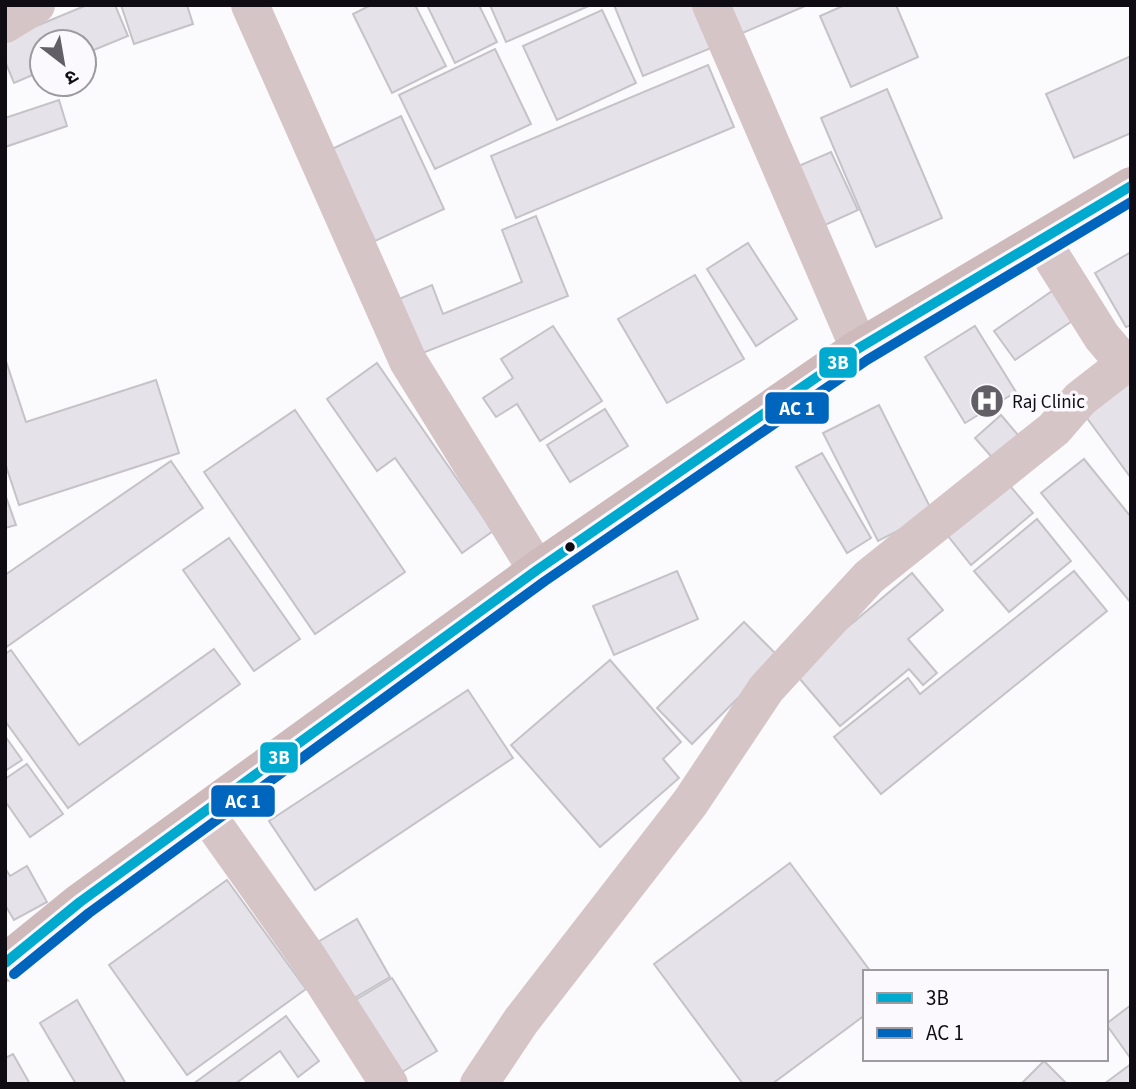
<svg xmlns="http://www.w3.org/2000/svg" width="1136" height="1089" font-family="'Source Sans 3','Noto Sans Devanagari',sans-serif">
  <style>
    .building { fill: #e5e3e9; stroke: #c5c3c8; stroke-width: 2 }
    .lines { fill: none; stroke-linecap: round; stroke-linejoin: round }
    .street { stroke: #d6c5c6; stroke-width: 38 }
    .secondary { stroke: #cebabb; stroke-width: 38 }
    .bus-1-casing { stroke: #fbf9fe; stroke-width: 16 }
    .bus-2-casing { stroke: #fbf9fe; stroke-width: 16 }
    .bus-1 { stroke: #00a9ce; stroke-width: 10 }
    .bus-2 { stroke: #0065bd; stroke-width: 10 }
    .bus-dot { fill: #0f0c14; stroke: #fbf9fe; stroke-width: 2.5 }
    .labels { text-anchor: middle; stroke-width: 7; stroke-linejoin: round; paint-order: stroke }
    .poi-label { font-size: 19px; fill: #0f0c14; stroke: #fbf9fe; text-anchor: start }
    .line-badge { stroke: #fbf9fe; stroke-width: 2.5 }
    .badge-label { font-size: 19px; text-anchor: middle; font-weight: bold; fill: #fff }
  </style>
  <rect width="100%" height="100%" fill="#fbfafd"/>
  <g class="building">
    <path d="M87,5H115L128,36L84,54V42H42V71L14,83L5,61V39Z"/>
    <path d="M121,5H187L193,24L134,44Z"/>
    <path d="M371,5H415L446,66L392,93L353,14Z"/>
    <path d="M427,5H479L497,42L455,63Z"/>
    <path d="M490,5H591L506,42Z"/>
    <path d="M614,5H700L716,46L643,76Z"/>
    <path d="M717,5H805V6L731,38Z"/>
    <path d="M845,5H896L918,57L851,87L820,16Z"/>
    <path d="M602,10L636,83L557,120L523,46Z"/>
    <path d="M495,49L531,124L435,169L399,95Z"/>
    <path d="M1131,56V133L1074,158L1046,94Z"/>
    <path d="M708,65L734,127L516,218L491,156Z"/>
    <path d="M887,89L942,218L876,247L821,118Z"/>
    <path d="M59,100L67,126L5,147V118Z"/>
    <path d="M401,116L444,209L375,241L332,149Z"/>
    <path d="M831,152L858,210L814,230L787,171Z"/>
    <path d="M536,216L568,296L420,354L399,299L432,285L443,314L522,282L502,230Z"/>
    <path d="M748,243L797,319L756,346L707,269Z"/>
    <path d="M1131,252V325L1126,327L1095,273Z"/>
    <path d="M695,275L744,359L667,403L618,319Z"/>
    <path d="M1058,287L1078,317L1015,360L994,331Z"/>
    <path d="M553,326L602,401L540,441L517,404L496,417L483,398L513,378L501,359Z"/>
    <path d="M975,326L1016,392L965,423L925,357Z"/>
    <path d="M5,358L26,422L156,380L179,453L19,505L5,463Z"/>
    <path d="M377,363L493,531L462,553L395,458L377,471L327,399Z"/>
    <path d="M1131,381V478L1084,414Z"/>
    <path d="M879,405L933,513L878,541L823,433Z"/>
    <path d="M605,409L628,446L570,482L547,445Z"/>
    <path d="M295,410L405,572L315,634L204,472Z"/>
    <path d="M1001,415L1024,442L998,464L975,438Z"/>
    <path d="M822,453L871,538L847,553L796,467Z"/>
    <path d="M1084,459L1131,517V603L1041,493Z"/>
    <path d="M171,461L203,508L5,648V575Z"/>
    <path d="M1005,480L1033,513L971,565L944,531Z"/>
    <path d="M5,494L16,525L5,528Z"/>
    <path d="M1037,519L1071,561L1009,612L974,571Z"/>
    <path d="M229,538L300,639L254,671L183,570Z"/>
    <path d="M677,571L698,619L614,655L593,606Z"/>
    <path d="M1074,571L1107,611L881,794L834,737L908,678L920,694Z"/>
    <path d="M912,573L943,610L908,639L937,673L923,685L909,669L840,726L794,672Z"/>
    <path d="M744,622L779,657L692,744L657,708Z"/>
    <path d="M214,649L240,684L68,808L5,721V654L11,650L79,745Z"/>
    <path d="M610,660L681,742L663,759L679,778L600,847L511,745Z"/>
    <path d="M468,690L513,758L315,890L269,821Z"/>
    <path d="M5,736L22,760L5,771Z"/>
    <path d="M27,764L63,814L30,837L5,801V779Z"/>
    <path d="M790,863L871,972H865V1015L772,1084H743L654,964Z"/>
    <path d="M27,866L47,902L14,920L5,905V868L10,876Z"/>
    <path d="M227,880L306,989L187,1075L109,965Z"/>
    <path d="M357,919L390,977L344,1004L311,946Z"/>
    <path d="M392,978L437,1051L397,1075L352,1002Z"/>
    <path d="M77,1000L126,1084H76L40,1023Z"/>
    <path d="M1131,1005V1059L1106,1024Z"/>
    <path d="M286,1016L319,1061L298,1077L280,1051L235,1084H193Z"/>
    <path d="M13,1054L30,1084H5V1058Z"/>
    <path d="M1044,1061L1067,1084H1021Z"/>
    <path d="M1131,1064V1084H1104Z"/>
  </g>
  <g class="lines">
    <g class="street">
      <path d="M250,5L408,361L537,570"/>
      <path d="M711,5L859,348"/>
      <path d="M5,24L36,5"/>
      <path d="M205,812L307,956L389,1084"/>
      <path d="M479,1084L521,1021L690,803L766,689L869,577L1054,429L1080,399L1125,364L1102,337L1041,240"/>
    </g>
    <path class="secondary" d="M5,963L80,902L537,570L859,348L1131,186"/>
    <g class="bus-1-casing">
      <path id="bus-1" d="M5,963L80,902L537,570L859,348L1131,186"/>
    </g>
    <g class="bus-2-casing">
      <path id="bus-2" d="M14,974L89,913L545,581L867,360L1131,202"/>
    </g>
    <use href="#bus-1" class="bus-1"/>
    <use href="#bus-2" class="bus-2"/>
  </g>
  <defs>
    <g id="hospital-disc" transform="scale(1.75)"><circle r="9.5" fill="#625f66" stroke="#fbf9fe"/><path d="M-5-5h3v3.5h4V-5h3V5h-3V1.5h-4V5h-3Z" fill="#fff"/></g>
  </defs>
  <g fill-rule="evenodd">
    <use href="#hospital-disc" x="987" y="401"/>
  </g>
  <circle class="bus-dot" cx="570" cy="547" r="6"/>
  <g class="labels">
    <g class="poi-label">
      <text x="1012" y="408">Raj Clinic</text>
    </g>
  </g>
  <g class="line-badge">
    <rect x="818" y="346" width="40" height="33" rx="7" fill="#00a9ce"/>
    <rect x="764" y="391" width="66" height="34" rx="7" fill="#0065bd"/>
    <rect x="259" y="741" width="40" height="33" rx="7" fill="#00a9ce"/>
    <rect x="210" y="784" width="66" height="34" rx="7" fill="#0065bd"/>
  </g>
  <g class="badge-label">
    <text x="838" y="369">3B</text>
    <text x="797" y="415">AC 1</text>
    <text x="279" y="764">3B</text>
    <text x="243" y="808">AC 1</text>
  </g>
  <rect width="1136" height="1089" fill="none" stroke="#0f0c14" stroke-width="14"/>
  <rect x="863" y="970" width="245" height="91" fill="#fbf9fe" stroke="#9d9aa0" stroke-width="2"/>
  <rect x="877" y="993" width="35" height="10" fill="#00a9ce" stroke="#9d9aa0" stroke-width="2"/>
  <text x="926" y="1005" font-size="21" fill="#0f0c14">3B</text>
  <rect x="877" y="1028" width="35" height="10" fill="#0065bd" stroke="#9d9aa0" stroke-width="2"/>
  <text x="926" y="1040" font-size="21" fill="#0f0c14">AC 1</text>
  <g transform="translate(63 63) rotate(149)"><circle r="33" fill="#fbf9fe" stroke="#9d9aa0" stroke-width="2"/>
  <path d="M0-5L12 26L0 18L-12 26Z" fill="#625f66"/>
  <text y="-10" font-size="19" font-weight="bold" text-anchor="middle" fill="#0f0c14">उ</text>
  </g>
</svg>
